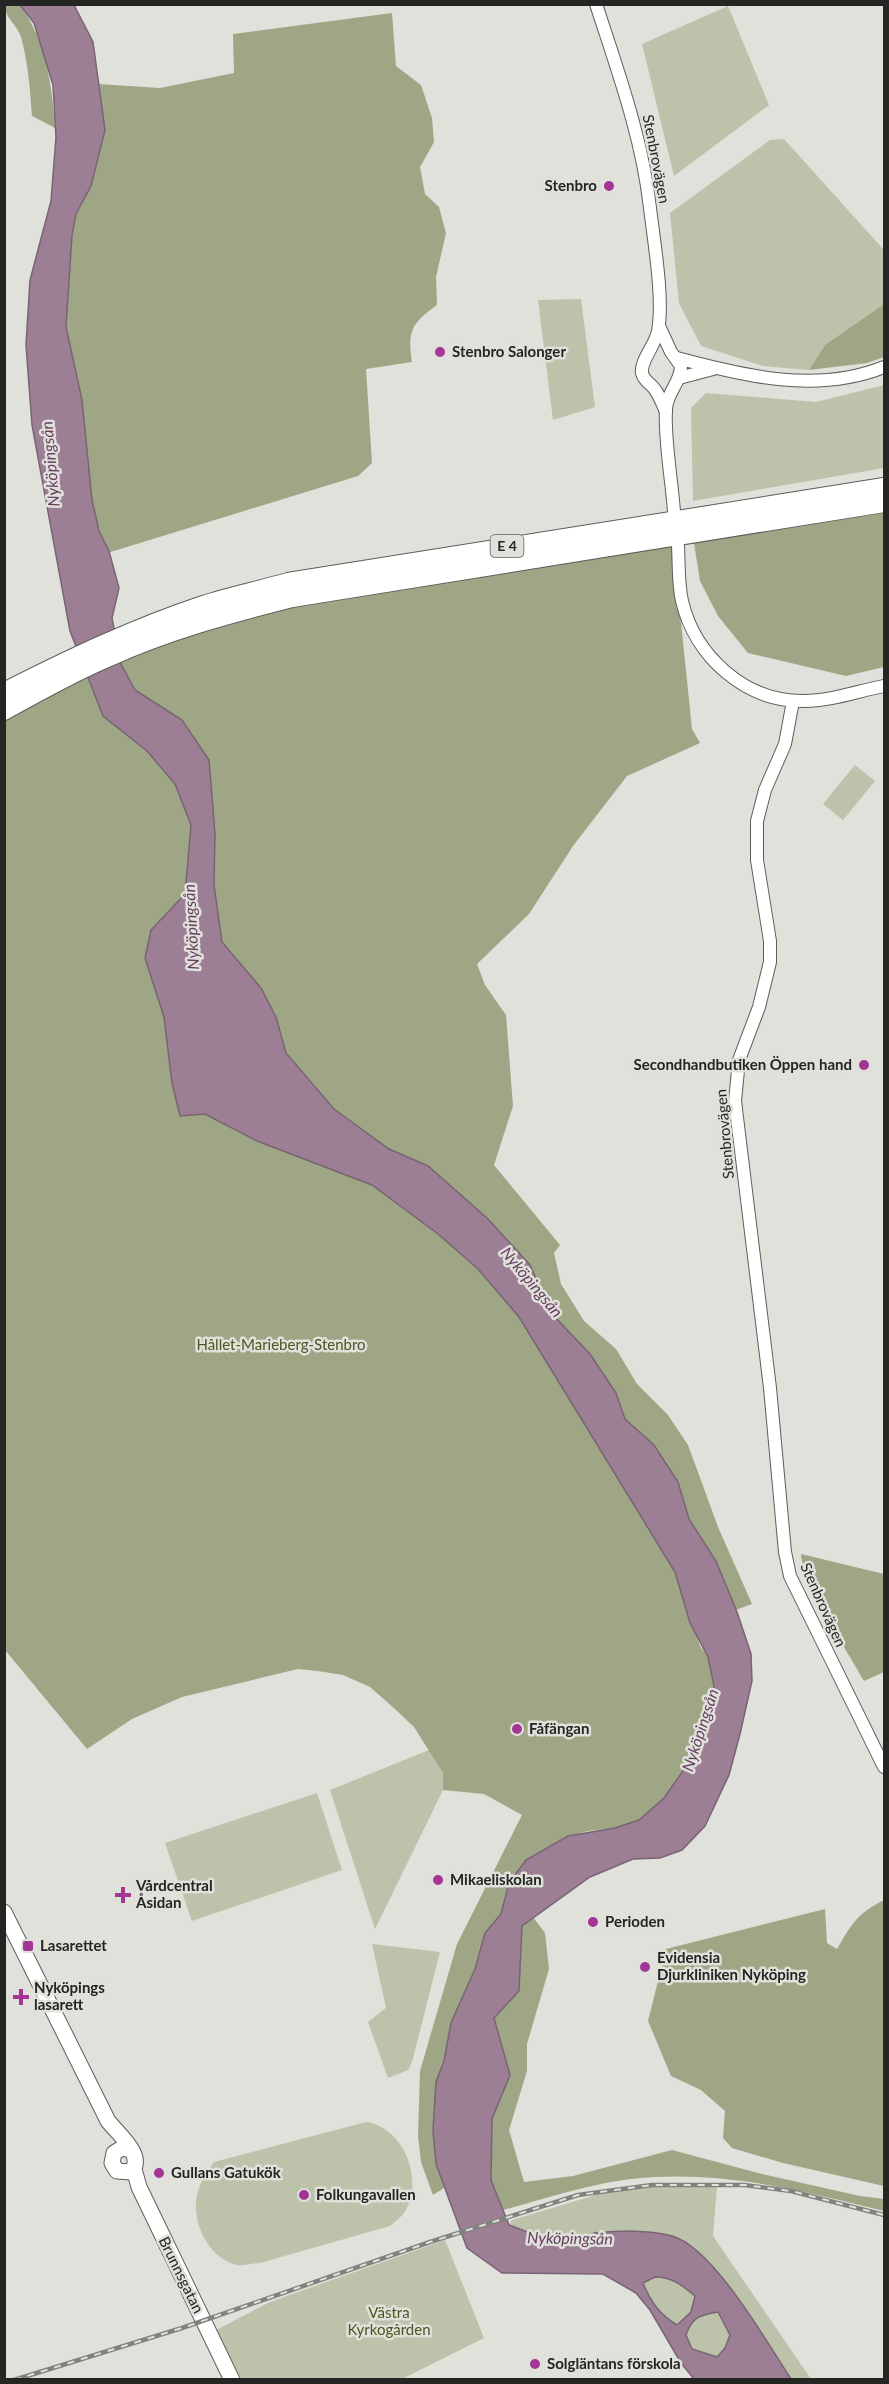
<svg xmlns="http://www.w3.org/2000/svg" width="889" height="2384" font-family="Lato,sans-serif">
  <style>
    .green { fill: #bdc2aa }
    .forest { fill: #9fa685 }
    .water { fill: #9c7f95; stroke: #786473; stroke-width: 1.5; fill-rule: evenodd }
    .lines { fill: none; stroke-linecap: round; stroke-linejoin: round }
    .minor-casing { stroke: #5d5e59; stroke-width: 14 }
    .major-casing { stroke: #5d5e59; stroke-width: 17 }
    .highway-casing { stroke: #5d5e59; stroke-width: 20 }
    .minor { stroke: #fff; stroke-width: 12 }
    .major { stroke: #fff; stroke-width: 15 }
    .highway { stroke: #fff; stroke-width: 18 }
    .rail-casing { stroke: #81827d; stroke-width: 4.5 }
    .rail { stroke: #dfe1da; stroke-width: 2; stroke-dasharray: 7; stroke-linecap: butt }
    .poi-dot { fill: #a33594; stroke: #dfe1da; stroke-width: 2 }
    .labels { text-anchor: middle; stroke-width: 5; stroke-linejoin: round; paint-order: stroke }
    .shield { fill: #dfe1da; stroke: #5d5d5a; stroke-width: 1.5 }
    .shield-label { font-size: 14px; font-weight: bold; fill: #252523 }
    .street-label { font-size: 15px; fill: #252523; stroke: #dfe1da }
    .poi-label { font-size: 15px; font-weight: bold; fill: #252523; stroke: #dfe1da; text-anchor: start }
    .park-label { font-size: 15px; fill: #4d5520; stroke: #dfe1da }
    .water-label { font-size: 16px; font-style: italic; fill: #683e60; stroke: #dfe1da }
  </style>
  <rect width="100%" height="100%" fill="#dfe1da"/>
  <g class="green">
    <path d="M728,6L769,105L674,176L642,44Z"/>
    <path d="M784,139L884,250V304L825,345L809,370L763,366L701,346L679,303L670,213L770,140Z"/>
    <path d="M581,299L595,407L553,420L538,300Z"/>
    <path d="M884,385V468L693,501L691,408L706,393L816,402Z"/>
    <path d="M855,765L875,781L843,820L823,804Z"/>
    <path d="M429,1750L443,1773V1790L375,1929L330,1790Z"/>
    <path d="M317,1793L342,1870L192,1921L165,1843Z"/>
    <path d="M372,1944L440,1952L412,2062L408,2070L388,2078L368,2022L386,2008Z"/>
    <path d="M366,2122C404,2127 425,2181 404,2213C401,2217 395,2222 390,2226L260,2263C253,2263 244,2266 237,2265C211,2259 195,2229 196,2204C196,2189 205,2174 214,2162Z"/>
    <path d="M659,2186H717L713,2236L811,2379H791L731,2290L691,2245L574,2247L509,2225L512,2220L606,2192Z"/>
    <path d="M445,2240L484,2338L402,2379L242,2380L216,2330L270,2302Z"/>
    <path d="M655,2277C672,2277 682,2285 695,2296L691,2312L678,2325C659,2314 651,2302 643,2282Z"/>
    <path d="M718,2312L731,2335L725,2348L717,2357L692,2349L686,2335C692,2316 700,2315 718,2312Z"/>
  </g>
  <g class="forest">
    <path d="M5,5H20C46,41 52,84 55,128L32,116C30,89 28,62 21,37C17,24 5,19 5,5Z"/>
    <path d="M392,13L396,66L421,85L432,118L434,142L420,167L425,194L439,207L446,233L436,277L437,305C412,323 407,331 412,362L366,369L372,463L358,476L104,554L92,500L82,400L66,327L72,235L76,214L91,186L105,130L98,84L160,88L234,73L233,34Z"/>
    <path d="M884,304V357L867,363L809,370L825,345Z"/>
    <path d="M884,513V667L846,676L748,653L718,616L700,581L694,543Z"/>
    <path d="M673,545L692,729L700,743L627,776L573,846L529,914L477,964L485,985L506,1015L513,1106L494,1165L560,1245L554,1253L561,1284L584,1321L616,1349L637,1384L668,1415L688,1445L718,1527L752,1604L694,1625L700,1646L708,1657L714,1686L685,1768L664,1798L639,1820L615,1828L588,1831L565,1837L556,1843L509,1883L501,1914L485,1933L475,1969L451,2023L444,2061L436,2082L433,2131L436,2164L444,2188L433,2195L421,2162L418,2136L420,2071L457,1944L522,1815L484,1794L443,1790V1773L414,1727L395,1709L370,1687L343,1675L318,1671L298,1669L182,1697L132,1719L87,1749L5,1650L4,717L105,664L278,606Z"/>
    <path d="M801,1554L884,1574V1672L864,1681C850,1656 801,1578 801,1554Z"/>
    <path d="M884,1900V2186L783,2163L732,2148L723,2138L725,2111L701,2090L671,2076L648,2021L666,1949L825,1909L827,1943L837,1949C852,1923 857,1914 884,1900Z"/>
    <path d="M533,1917L545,1933L549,1969L527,2044V2071L509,2130L524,2182L573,2176L672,2150L762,2174L860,2196L884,2199V2211C808,2192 734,2173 655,2177C603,2179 552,2197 503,2210L491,2180L492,2119L510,2075L494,2017L519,1991L522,1926Z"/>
  </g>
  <path class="water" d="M20,5H74L93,42L105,130L91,186L76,214L72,235L66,327L82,400L92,500L99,531L109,551L119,588L112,618L121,664L135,690L182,720L209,760L215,834L214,885L222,942L261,988L276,1017L286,1053L334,1109L389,1149L428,1166L487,1218L530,1265L551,1313L590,1354L616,1393L625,1419L654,1445L678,1482L689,1519L716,1561L737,1612L751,1654L752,1681L740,1734L729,1775L705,1826L682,1850L660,1858L633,1859L590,1877L522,1926L519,1991L494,2018L510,2075L492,2119L491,2180L509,2225C524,2230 573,2253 585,2244C589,2242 592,2236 594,2233C620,2231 646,2229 672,2236C713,2247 768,2344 791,2379H694L681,2363L650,2310L636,2293L603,2274L502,2273L467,2248L436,2164L433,2131L436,2082L444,2061L451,2023L475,1969L485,1933L501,1914L509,1883L526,1860L568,1836L615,1828L639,1820L664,1798L685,1768L714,1686L708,1657L690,1623L675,1572L519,1317L478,1269L438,1234L372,1185L257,1141L205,1114L180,1116L172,1083L164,1017L145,958L151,930L185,894L191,825L175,784L147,751L103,716L70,631L32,425L26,345L30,280L51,201L56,137L53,85L34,23ZM655,2277C672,2277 682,2285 695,2296L691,2312L677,2325C659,2314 651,2302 643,2283ZM718,2312L730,2335L725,2348L717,2357L692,2349L686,2335C692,2317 700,2315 718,2312Z"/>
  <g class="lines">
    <g class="minor-casing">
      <g id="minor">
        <path d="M596,4C618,72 642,137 650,208C654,242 664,299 658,331C655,346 640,361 642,373C644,382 652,384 656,391C660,397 663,405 666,412"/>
        <path d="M659,326L671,352L681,366C681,382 667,392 666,409C664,439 672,481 674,512"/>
        <path d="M677,358C744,376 817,394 884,367"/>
        <path d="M679,378L713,369"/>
        <path d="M678,546C679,564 678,583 682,601C695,656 745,702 804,701C831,701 858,691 884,686"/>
        <path d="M793,701L785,744L765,790L757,821V860L770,941V962L759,1007L739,1060L735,1101L770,1388L785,1552L790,1576L884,1767"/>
      </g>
    </g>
    <g class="major-casing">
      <g id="major">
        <path d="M4,1912L108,2121C118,2134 146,2156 131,2172L117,2171L112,2163L114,2153L122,2148L131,2150"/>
        <path d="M134,2169L139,2187L232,2380"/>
      </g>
    </g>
    <g class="highway-casing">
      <g id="highway">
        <path d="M4,692C69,659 134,628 203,605C231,596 260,590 288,582L884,487"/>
        <path d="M4,711C38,692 72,673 107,658C166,631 229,614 292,598L884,503"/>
      </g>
    </g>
    <use href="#minor" class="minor"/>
    <use href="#major" class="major"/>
    <use href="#highway" class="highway"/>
    <g class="rail-casing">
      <path id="rail" d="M14,2380L182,2328L430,2242L578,2195L652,2185H744L791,2191L884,2215"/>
    </g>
    <use href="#rail" class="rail"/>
  </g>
  <g class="poi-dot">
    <circle cx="609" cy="186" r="6"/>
    <circle cx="440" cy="352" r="6"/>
    <circle cx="864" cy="1065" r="6"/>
    <circle cx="517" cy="1729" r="6"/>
    <circle cx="438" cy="1880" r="6"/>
    <path d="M120 1886h6v6h6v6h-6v6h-6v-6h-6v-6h6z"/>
    <circle cx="593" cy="1922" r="6"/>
    <rect x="22" y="1940" width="12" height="12" rx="3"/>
    <circle cx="645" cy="1967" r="6"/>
    <path d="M18 1988h6v6h6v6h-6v6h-6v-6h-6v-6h6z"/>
    <circle cx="159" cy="2173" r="6"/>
    <circle cx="304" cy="2195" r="6"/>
    <circle cx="535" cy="2364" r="6"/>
  </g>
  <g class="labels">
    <rect class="shield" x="490.5" y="535" width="33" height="22" rx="4.5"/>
    <g class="shield-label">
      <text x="507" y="551">E 4</text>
    </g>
    <g class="street-label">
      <text transform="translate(656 159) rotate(79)" y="5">Stenbrovägen</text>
      <text transform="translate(725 1134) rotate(-95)" y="5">Stenbrovägen</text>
      <text transform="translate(823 1605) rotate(66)" y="5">Stenbrovägen</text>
      <text transform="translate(181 2275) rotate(64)" y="5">Brunnsgatan</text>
    </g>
    <g class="poi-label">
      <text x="597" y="191" text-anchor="end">Stenbro</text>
      <text x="452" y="357">Stenbro Salonger</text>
      <text x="852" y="1070" text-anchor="end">Secondhandbutiken Öppen hand</text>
      <text x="529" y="1734">Fåfängan</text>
      <text x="450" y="1885">Mikaeliskolan</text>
      <text x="136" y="1891">Vårdcentral<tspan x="136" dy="17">Åsidan</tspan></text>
      <text x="605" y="1927">Perioden</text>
      <text x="40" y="1951">Lasarettet</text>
      <text x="657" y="1963">Evidensia<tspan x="657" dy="17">Djurkliniken Nyköping</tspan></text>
      <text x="34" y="1993">Nyköpings<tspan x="34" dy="17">lasarett</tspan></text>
      <text x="171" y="2178">Gullans Gatukök</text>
      <text x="316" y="2200">Folkungavallen</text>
      <text x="547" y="2369">Solgläntans förskola</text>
    </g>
    <g class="park-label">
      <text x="281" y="1350">Hållet-Marieberg-Stenbro</text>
      <text x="389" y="2318">Västra<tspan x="389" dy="17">Kyrkogården</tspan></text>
    </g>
    <g class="water-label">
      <text transform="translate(50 464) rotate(-95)" y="6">Nyköpingsån</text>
      <text transform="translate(191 927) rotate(-93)" y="6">Nyköpingsån</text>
      <text transform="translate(532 1282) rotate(50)" y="6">Nyköpingsån</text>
      <text transform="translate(700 1730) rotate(-72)" y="6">Nyköpingsån</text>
      <text transform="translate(570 2238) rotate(1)" y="6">Nyköpingsån</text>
    </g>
  </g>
  <rect width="889" height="2384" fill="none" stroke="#252523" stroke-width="12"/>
</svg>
